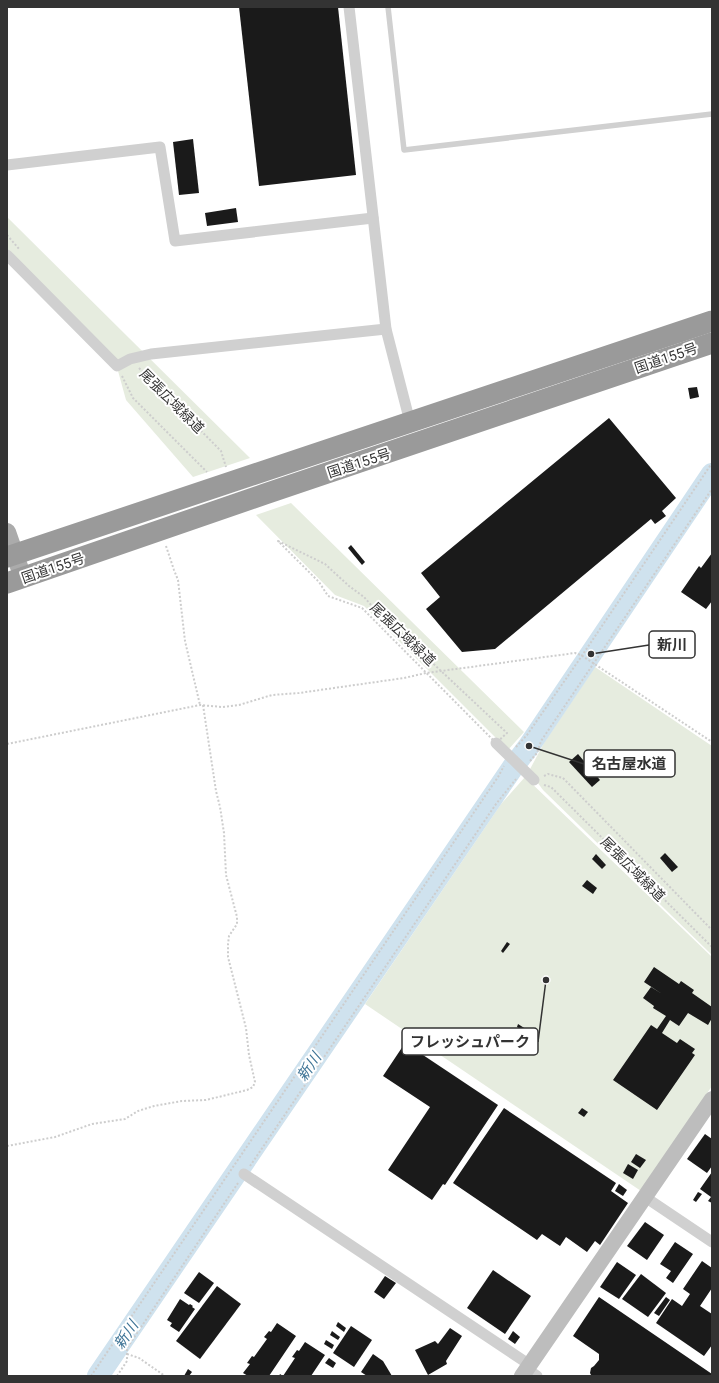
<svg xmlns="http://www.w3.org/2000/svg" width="719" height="1383" font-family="Roboto,'Noto Sans JP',sans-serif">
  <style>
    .green { fill: #e6ecdf }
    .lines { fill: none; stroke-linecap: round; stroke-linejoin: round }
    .river { stroke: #cfe2ee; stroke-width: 22 }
    .building { fill: #1a1a1a }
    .path { stroke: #cdcdcd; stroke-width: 2; stroke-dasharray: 2 2; stroke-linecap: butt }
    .lane { stroke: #d0d0d0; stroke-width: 5.5 }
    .street { stroke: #d0d0d0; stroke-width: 11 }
    .secondary { stroke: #bdbdbd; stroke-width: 16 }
    .primary { stroke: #ababab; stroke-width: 18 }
    .highway { stroke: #9a9a9a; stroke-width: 21 }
    .labels { text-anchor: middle; stroke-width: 4; stroke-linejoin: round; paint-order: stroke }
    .street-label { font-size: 14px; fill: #333; stroke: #fff }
    .water-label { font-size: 15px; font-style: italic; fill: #3f7597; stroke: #fff }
    .leader { fill: none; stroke: #333; stroke-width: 1.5 }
    .callout-dot { fill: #333; stroke: #fff; stroke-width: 1.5 }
    .callout { fill: #fff; stroke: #333; stroke-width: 1.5 }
    .callout-label { font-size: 15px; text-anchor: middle; font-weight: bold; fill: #333 }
  </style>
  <rect width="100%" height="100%" fill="#fff"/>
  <g class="green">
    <path d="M7,217L250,458L193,477L126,400L115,360L7,251Z"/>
    <path d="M291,503L524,732L508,750L364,606L335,595L256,515Z"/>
    <path d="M595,667L712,746V955L543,790L529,771L544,743Z"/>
    <path d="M525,777L712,957V1086L641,1191L365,1004L501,804Z"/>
  </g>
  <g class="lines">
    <path class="river" d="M98,1376L513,767L529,746L712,474"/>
  </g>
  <g class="building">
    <path d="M239,7H338L356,175L259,186Z"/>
    <path d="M193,139L199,193L179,195L173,142Z"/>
    <path d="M236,208L238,222L207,226L205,213Z"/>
    <path d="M697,387L699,397L690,399L688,388Z"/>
    <path d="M609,418L676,498L662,511L666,516L655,524L651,519L495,649L462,652L426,609L440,597L421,573Z"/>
    <path d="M351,545L365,562L362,565L348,548Z"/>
    <path d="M712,553V601L706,609L681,592L699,566L701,568Z"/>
    <path d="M391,616L395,620L392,624L388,620Z"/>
    <path d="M578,754L600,780L592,787L569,762Z"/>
    <path d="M665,853L678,867L672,872L660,858Z"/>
    <path d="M596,854L606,865L602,869L592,859Z"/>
    <path d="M587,880L597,888L593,894L582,886Z"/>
    <path d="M507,942L510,944L503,953L501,951Z"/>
    <path d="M654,967L679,984L681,981L694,990L692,993L712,1007V1018L708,1025L688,1013L679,1026L670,1020L662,1033L677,1043L680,1039L695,1049L692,1053L695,1055L657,1110L613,1080L651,1025L657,1029L666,1016L653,1008L654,1006L643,998L651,987L662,994L644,982Z"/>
    <path d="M518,1024L529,1031L527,1034L517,1027Z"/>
    <path d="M405,1043L498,1105L445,1185L443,1184L432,1200L388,1170L430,1107L383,1076Z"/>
    <path d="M504,1108L616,1183L611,1191L628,1203L600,1245L595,1241L587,1252L566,1237L560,1246L542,1234L537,1240L453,1183Z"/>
    <path d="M582,1108L588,1112L584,1117L578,1113Z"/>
    <path d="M705,1134L712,1139V1166L707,1173L687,1159Z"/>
    <path d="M636,1154L646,1160L640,1168L631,1162Z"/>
    <path d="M628,1164L638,1170L633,1179L623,1173Z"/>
    <path d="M712,1172V1203L708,1201L711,1197L700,1189Z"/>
    <path d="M619,1184L627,1190L623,1196L615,1191Z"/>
    <path d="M698,1192L702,1194L696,1202L693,1200Z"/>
    <path d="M645,1222L664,1235L647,1260L627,1246Z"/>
    <path d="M675,1242L693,1254L673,1283L666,1278L671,1271L660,1264Z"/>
    <path d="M702,1261L712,1268V1288L700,1306L712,1314V1345L704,1356L656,1323L672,1299L682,1306L690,1294L683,1289Z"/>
    <path d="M617,1262L636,1275L619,1299L600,1287Z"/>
    <path d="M493,1270L531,1296L505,1334L467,1308Z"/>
    <path d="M199,1272L214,1283L199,1303L184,1293Z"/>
    <path d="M641,1274L666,1293L648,1317L622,1299Z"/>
    <path d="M385,1276L396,1283L384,1299L374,1292Z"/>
    <path d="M217,1286L241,1304L200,1359L176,1341Z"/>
    <path d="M599,1297L712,1374V1376H593L591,1375L590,1373L591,1368L594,1366L599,1360V1354L573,1336Z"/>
    <path d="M666,1297L670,1300L659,1316L654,1313Z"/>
    <path d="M180,1299L189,1305L190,1304L193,1306L192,1307L195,1309L179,1332L170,1326L172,1323L167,1320Z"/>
    <path d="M338,1322L346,1328L344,1332L336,1326Z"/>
    <path d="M277,1323L296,1336L269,1376H248L243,1373L250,1364L247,1363L252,1356L254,1357L267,1339L264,1337L269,1331L271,1332Z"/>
    <path d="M351,1326L372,1340L354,1367L333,1353Z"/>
    <path d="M450,1328L462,1336L446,1361L447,1364L428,1375L415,1350L435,1341L438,1344Z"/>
    <path d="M332,1331L340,1337L338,1340L330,1335Z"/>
    <path d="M513,1331L520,1337L515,1344L508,1339Z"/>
    <path d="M326,1340L334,1345L332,1349L324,1344Z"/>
    <path d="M305,1342L325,1355L311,1376H279L280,1374L283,1376L295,1358L292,1357L297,1350L299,1351Z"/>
    <path d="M373,1354L383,1361L392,1376H367L361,1372Z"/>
    <path d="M329,1358L336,1363L333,1368L325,1363Z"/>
    <path d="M188,1369L192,1372L189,1376H184Z"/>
  </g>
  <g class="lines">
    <g class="path">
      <path d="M7,235L20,250"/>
      <path d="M139,368L221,451L226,467"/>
      <path d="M122,376L133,398L207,472"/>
      <path d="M278,541L325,564L349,586L364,597L372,606L507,733L496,743L362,608L328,596L319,582Z"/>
      <path d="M166,546L174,570L178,580L185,641L200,705"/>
      <path d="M7,744L200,705L222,707L239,705L272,695L299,693L404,678L426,673L575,653L581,655L712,742"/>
      <path d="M516,747L527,735L579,660L712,463"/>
      <path d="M530,761L537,753L541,741L712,489"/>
      <path d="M544,776L548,774L563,778L712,930"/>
      <path d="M544,785L551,787L712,947"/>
      <path d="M7,1146L55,1137L92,1124L125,1119L138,1111L154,1106L182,1101L206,1100L247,1090L253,1087L255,1082L249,1055L246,1028L228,957V944L229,936L237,924V917L226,875L224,833L220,807L216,791L203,705"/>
      <path d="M250,1166L496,804L516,779"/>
      <path d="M127,1354L139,1358L165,1376"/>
      <path d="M91,1376L498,777L504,766"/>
      <path d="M117,1376L127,1361V1348L238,1183"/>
    </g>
    <path class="lane" d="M388,7L404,150L712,114"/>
    <g class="street">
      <path d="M349,7L386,329L410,422"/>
      <path d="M7,165L160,147L175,241L373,218"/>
      <path d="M7,255L117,366L130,359L151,354L386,329"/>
      <path d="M496,743L534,780"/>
      <path d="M244,1174L530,1365"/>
      <path d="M645,1197L712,1242"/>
      <path d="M527,1369L537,1376"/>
    </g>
    <path class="secondary" d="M522,1376L712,1099"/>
    <path class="primary" d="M7,532L23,578"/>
    <g class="highway">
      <path d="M7,557L712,321"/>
      <path d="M7,583L265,494L712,343"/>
    </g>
  </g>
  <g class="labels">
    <g class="street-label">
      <text transform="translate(666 358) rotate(-19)" y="5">国道155号</text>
      <text transform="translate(172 401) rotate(45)" y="5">尾張広域緑道</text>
      <text transform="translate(359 463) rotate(-18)" y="5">国道155号</text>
      <text transform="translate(53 568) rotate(-19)" y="5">国道155号</text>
      <text transform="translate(403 634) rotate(44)" y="5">尾張広域緑道</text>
      <text transform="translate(633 869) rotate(45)" y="5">尾張広域緑道</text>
    </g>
    <g class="water-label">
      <text transform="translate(309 1067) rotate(-56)" y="5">新川</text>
      <text transform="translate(126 1335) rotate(-56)" y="5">新川</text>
    </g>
  </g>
  <path class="leader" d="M591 654L649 645M529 746L584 764M546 980L538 1042"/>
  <g class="callout-dot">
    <circle cx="591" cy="654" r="4"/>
    <circle cx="529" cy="746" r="4"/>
    <circle cx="546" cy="980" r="4"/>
  </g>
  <g class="callout">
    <rect x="649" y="631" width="46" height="27" rx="4"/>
    <rect x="584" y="750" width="91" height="27" rx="4"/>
    <rect x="402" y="1028" width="136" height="27" rx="4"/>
  </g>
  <g class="callout-label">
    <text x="672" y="650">新川</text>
    <text x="629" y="769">名古屋水道</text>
    <text x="470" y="1047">フレッシュパーク</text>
  </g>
  <rect width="719" height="1383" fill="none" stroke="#333333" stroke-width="16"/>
</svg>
